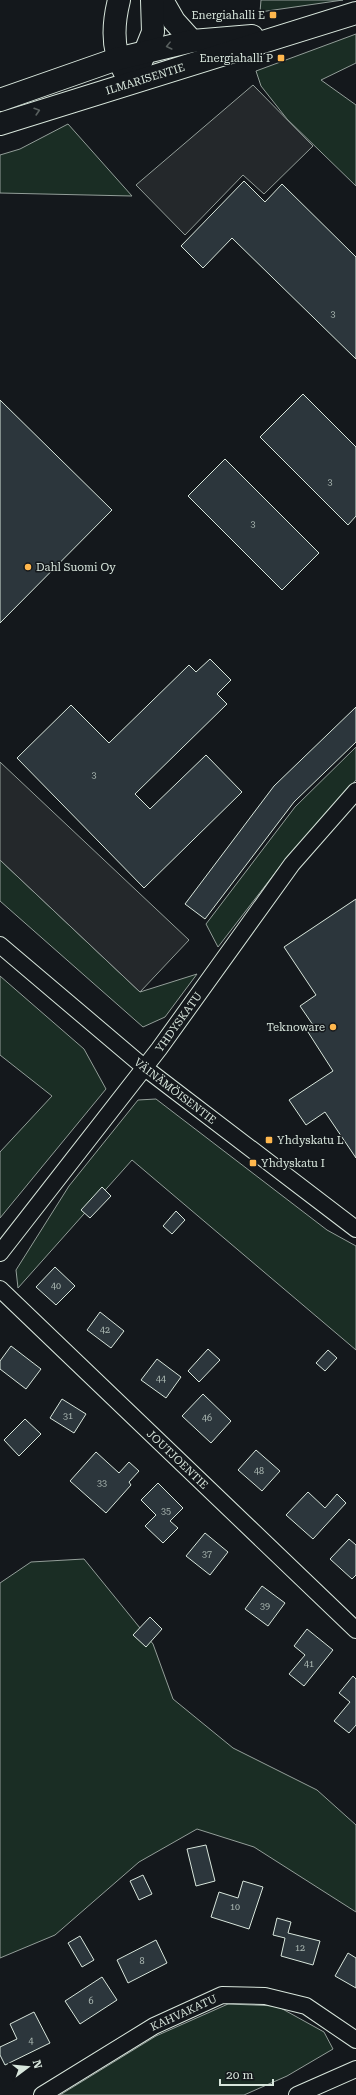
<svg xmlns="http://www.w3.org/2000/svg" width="356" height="2095" font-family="'Roboto Serif',serif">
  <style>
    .green { fill: #1a2d24; stroke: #939e99 }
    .parking { fill: #24282b; stroke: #939e99 }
    .building { fill: #2c363c; stroke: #d8e6dc }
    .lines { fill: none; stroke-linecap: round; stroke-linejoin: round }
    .street-casing { stroke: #d8e6dc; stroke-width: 18 }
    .secondary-casing { stroke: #d8e6dc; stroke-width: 24 }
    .street { stroke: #14181c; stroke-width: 16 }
    .secondary { stroke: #14181c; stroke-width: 22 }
    .oneway { stroke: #59605f }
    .poi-dot { fill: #ffb74d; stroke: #14181c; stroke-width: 1.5 }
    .labels { text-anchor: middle; stroke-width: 3; stroke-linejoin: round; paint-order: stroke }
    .number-label { font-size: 9px; fill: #adbab4 }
    .poi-label { font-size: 11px; fill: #d8e6dc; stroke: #14181c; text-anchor: end }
    .street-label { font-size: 11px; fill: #d8e6dc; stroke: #14181c }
  </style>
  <rect width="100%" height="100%" fill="#14181c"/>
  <g class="green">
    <path d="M261,0H343L260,12Z"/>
    <path d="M356,34V63L321,80L356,105V186L287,119L261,86L256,71Z"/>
    <path d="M68,124L132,196L0,193V155L20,149Z"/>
    <path d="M356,747V780L285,860L218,947L206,924L295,807Z"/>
    <path d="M0,860L140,992L197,974L165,1017L143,1027L0,901Z"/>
    <path d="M0,976L84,1049L106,1089L0,1218V1152L52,1096L0,1055Z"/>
    <path d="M156,1099L327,1230L356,1246V1350L132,1160L18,1288L16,1270L69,1186L138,1100Z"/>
    <path d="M84,1559L153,1644L173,1699L233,1748L317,1790L356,1825V1912L254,1847L197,1829L139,1862L55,1935L0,1958V1583L31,1562Z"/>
    <path d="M228,2004L277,2006L324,2032L333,2049L287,2076L244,2095H60L156,2036Z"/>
  </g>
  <g class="parking">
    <path d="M253,85L313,146L264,194L243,175L185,235L136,185Z"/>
    <path d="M0,762L189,940L140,992L0,860Z"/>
  </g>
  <g class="building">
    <path d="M244,181L265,202L282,184L356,257V359L232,238L203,268L181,246Z"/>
    <path d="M303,394L356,447V516L348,525L260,437Z"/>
    <path d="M0,400L112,510L0,623Z"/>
    <path d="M225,459L319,553L282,590L188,496Z"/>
    <path d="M210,659L231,680L217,694L227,704L135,794L150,809L206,755L242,792L144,888L17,758L71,705L109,743L189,665L196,672Z"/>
    <path d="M356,707V742L294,802L205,919L185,904L274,786Z"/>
    <path d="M356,899V1158L325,1112L306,1125L289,1100L333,1071L306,1029L313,1025L300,1006L316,995L284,947Z"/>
    <path d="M102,1187L111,1196L90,1218L81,1210Z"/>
    <path d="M176,1211L185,1220L172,1234L163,1226Z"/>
    <path d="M55,1267L75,1286L56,1305L36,1287Z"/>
    <path d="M100,1312L124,1331L111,1348L87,1330Z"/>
    <path d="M11,1346L41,1369L26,1389L0,1369V1361Z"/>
    <path d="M208,1349L220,1360L199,1382L188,1371Z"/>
    <path d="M328,1350L337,1358L325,1371L316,1363Z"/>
    <path d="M157,1359L181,1377L166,1398L141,1380Z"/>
    <path d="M203,1394L231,1421L211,1443L182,1416Z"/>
    <path d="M62,1399L86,1414L74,1433L50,1418Z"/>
    <path d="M25,1419L41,1434L19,1456L4,1440Z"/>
    <path d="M256,1450L280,1471L262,1491L238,1470Z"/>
    <path d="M96,1452L119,1473L129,1462L139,1471L129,1482L131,1485L106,1513L70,1481Z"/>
    <path d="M158,1483L183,1508L170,1521L178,1528L163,1543L145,1526L156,1515L141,1500Z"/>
    <path d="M308,1492L325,1508L337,1494L346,1503L313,1539L286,1515Z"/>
    <path d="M205,1533L228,1552L210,1575L186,1556Z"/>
    <path d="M349,1539L356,1545V1575L352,1579L330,1559Z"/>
    <path d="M262,1586L285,1603L268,1626L245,1609Z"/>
    <path d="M150,1617L162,1629L146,1647L133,1635Z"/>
    <path d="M307,1629L333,1650L304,1686L289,1674L305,1655L294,1646Z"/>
    <path d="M353,1676L356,1679V1725L349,1733L334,1721L350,1702L339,1693Z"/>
    <path d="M206,1845L215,1881L196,1886L187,1849Z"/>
    <path d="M143,1875L152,1894L139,1900L130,1881Z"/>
    <path d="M243,1881L263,1887L249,1929L211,1917L219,1892L238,1898Z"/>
    <path d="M277,1918L291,1922L288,1933L320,1941L313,1965L281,1956L285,1938L273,1935Z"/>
    <path d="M80,1936L94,1960L82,1967L68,1943Z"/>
    <path d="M156,1940L167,1963L128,1983L117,1960Z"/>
    <path d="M348,1953L356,1958V1988L335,1976Z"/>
    <path d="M102,1977L117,2000L80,2024L65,2001Z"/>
    <path d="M34,2012L50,2043L5,2065L0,2055V2047L17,2039L10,2024Z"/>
  </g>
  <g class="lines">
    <g class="street-casing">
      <g id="street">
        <path id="s1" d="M0,945L145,1068L356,1229"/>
        <path id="s2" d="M0,1253L159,1049L292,864L356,791"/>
        <path id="s3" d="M0,1289L356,1630"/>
        <path id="s4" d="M42,2095L154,2026L222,1995L265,1996L306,2006L356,2040"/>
        <path d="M297,2095L356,2069"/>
      </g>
    </g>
    <g class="secondary-casing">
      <g id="secondary">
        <path d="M119,0C113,24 111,49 124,71"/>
        <path d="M162,0L174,21L192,41"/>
        <path d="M141,62L153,32L152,0"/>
        <path d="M0,100L117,59L192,41L252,36"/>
        <path id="s5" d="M0,124L356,13"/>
      </g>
    </g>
    <use href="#street" class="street"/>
    <use href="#secondary" class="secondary"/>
  </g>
  <defs><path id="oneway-chevron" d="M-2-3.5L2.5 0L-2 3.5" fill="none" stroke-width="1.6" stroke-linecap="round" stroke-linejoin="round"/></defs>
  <g class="oneway">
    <use href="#oneway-chevron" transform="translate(169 46) rotate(166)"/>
    <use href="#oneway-chevron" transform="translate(37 111) rotate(-17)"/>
  </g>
  <g class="poi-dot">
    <rect x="269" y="11" width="8" height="8" rx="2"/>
    <rect x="277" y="54" width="8" height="8" rx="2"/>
    <circle cx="28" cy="567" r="4"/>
    <circle cx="333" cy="1027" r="4"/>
    <rect x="265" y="1136" width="8" height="8" rx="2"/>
    <rect x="249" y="1159" width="8" height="8" rx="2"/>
  </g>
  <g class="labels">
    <g class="number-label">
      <text x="333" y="317">3</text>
      <text x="330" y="485">3</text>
      <text x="253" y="527">3</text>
      <text x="94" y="778">3</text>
      <text x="56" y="1289">40</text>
      <text x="105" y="1333">42</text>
      <text x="161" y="1382">44</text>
      <text x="68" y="1419">31</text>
      <text x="207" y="1421">46</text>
      <text x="259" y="1474">48</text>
      <text x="102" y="1486">33</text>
      <text x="166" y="1514">35</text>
      <text x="207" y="1557">37</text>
      <text x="265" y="1609">39</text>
      <text x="309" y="1667">41</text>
      <text x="235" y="1910">10</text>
      <text x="300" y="1951">12</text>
      <text x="142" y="1964">8</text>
      <text x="91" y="2004">6</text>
      <text x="31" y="2044">4</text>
    </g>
    <g class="poi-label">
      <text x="265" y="19">Energiahalli E</text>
      <text x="273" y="62">Energiahalli P</text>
      <text x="36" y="571" text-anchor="start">Dahl Suomi Oy</text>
      <text x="325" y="1031">Teknoware</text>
      <text x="277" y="1144" text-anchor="start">Yhdyskatu L</text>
      <text x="261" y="1167" text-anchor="start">Yhdyskatu I</text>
    </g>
    <g class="street-label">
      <text dy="4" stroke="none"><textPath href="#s5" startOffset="152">ILMARISENTIE</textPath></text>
      <text dy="4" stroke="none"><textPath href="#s2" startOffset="292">YHDYSKATU</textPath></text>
      <text dy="4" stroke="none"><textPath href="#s1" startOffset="228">VÄINÄMÖISENTIE</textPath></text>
      <text dy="4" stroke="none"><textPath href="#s3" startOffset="246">JOUTJOENTIE</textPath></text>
      <text dy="4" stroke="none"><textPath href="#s4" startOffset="164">KAHVAKATU</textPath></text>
    </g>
  </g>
  <g transform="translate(28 2067) rotate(74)" stroke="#14181c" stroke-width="3" paint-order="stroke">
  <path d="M0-3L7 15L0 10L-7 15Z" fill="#d8e6dc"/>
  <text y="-6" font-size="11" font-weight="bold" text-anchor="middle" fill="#d8e6dc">N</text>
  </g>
  <path d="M220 2079v6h53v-6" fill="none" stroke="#d8e6dc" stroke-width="2"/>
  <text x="226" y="2079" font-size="12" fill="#d8e6dc" stroke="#14181c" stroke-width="3" paint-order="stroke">20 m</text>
</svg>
